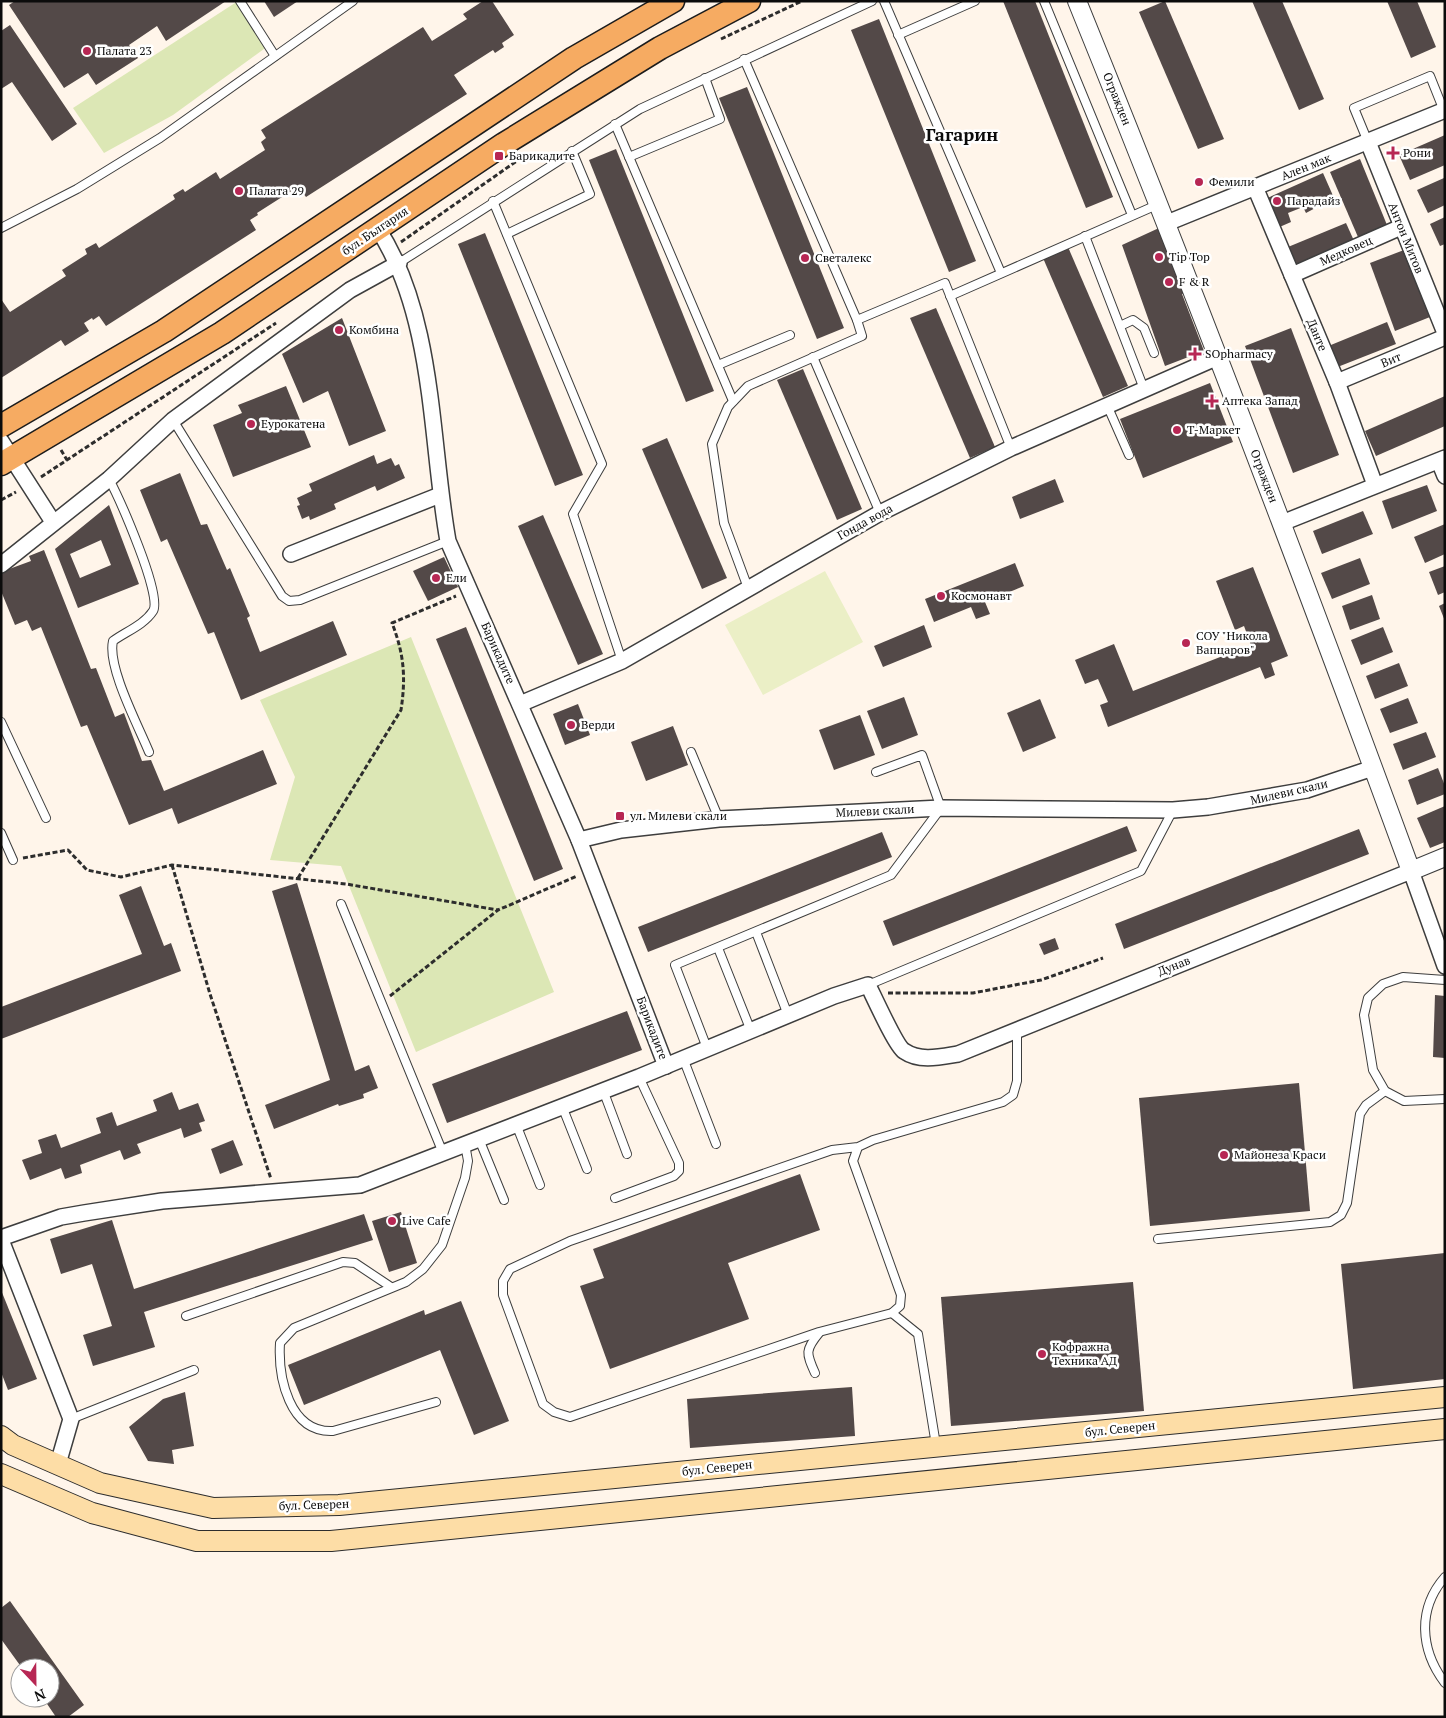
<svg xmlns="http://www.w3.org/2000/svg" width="1446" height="1718" font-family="'PT Serif',serif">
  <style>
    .green { fill: #dce7b5 }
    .pitch { fill: #ebefc6 }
    .building { fill: #534948; fill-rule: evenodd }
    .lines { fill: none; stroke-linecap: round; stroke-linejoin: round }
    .service-casing { stroke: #3e3e3e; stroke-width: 10 }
    .minor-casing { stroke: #3e3e3e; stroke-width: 18 }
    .tertiary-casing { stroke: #3e3e3e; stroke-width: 20 }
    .secondary-casing { stroke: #2d2d2d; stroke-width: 22 }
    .primary-casing { stroke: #1c1c1c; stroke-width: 25 }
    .path { stroke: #2d2d2d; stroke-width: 3; stroke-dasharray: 5 2.5; stroke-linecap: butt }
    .service { stroke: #fff; stroke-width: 8 }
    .minor { stroke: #fff; stroke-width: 15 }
    .tertiary { stroke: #fff; stroke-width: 18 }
    .secondary { stroke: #fddda6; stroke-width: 20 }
    .primary { stroke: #f6ab62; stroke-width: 22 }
    .poi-dot { fill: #b72754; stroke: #fff; stroke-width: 2 }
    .labels { text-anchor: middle; stroke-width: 5; stroke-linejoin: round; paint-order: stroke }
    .poi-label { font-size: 12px; fill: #0b0b0b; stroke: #fff; text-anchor: start }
    .street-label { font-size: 12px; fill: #0b0b0b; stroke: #fff }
    .district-label { font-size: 18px; font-weight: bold; fill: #0b0b0b; stroke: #fff }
  </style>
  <rect width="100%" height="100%" fill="#fff5ea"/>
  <g class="green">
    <path d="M238,1L268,46L173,115L104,153L73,108Z"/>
    <path d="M411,637L554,992L416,1052L341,866L270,860L295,777L260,700Z"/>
  </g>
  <path class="pitch" d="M825,571L863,642L763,695L725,625Z"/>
  <g class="building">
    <path d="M15,1H226L166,41L157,26L129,45L138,58L96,85L88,73L64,88L9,5Z"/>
    <path d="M264,1H298L274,17Z"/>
    <path d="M483,1H492L514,35L502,43L504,47L495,53L493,50L454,75L467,94L306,197L300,189L295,193L293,190L257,213L258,215L250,220L256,230L106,326L99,316L93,320L92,318L84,323L89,331L65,346L61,340L1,378V299L10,312L66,276L62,270L87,254L85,249L96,243L99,248L175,199L173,195L183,189L185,192L216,172L220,179L265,150L261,142L266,138L261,130L423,27L432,41L467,19L463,14Z"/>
    <path d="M1003,1H1035L1113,197L1086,208Z"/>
    <path d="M1165,1L1224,139L1198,149L1139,12Z"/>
    <path d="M1252,1H1282L1324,99L1299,110Z"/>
    <path d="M1387,1H1417L1436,47L1411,58Z"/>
    <path d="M879,19L976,261L949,272L851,30Z"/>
    <path d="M10,25L77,124L52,141L12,82L1,89V31Z"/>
    <path d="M747,87L844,328L817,339L719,98Z"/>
    <path d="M1445,135V165L1410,180L1399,155Z"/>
    <path d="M616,149L714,391L686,402L589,160Z"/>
    <path d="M1360,159L1387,225L1358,237L1330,172Z"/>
    <path d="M1323,173L1334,198L1306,213L1303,207L1288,213L1291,222L1275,229L1263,200Z"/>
    <path d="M1444,178L1445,205L1428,213L1417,190Z"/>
    <path d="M1445,217V244L1440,246L1430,224Z"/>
    <path d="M1346,223L1355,243L1297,268L1288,247Z"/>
    <path d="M1159,228L1186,293L1182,294L1204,351L1165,366L1122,245Z"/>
    <path d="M485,233L583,475L555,486L458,244Z"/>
    <path d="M1068,247L1128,386L1103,397L1043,258Z"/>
    <path d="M1404,250L1430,317L1395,331L1370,263Z"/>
    <path d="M936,308L995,447L970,458L910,318Z"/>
    <path d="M342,318L386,431L349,446L328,391L303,403L282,354Z"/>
    <path d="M1387,322L1396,344L1335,368L1326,347Z"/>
    <path d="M1291,328L1339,455L1293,473L1245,346Z"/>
    <path d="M803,369L862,509L837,520L777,380Z"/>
    <path d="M1210,383L1233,442L1143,478L1120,419Z"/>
    <path d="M286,386L311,447L233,477L213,425L242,413L238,405Z"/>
    <path d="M1445,396V426L1376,456L1365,431Z"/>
    <path d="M667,438L727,578L702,589L642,449Z"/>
    <path d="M374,455L377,464L391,458L395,466L399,464L405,478L377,491L375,486L334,504L336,509L310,520L309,516L302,519L297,506L300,505L297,498L312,491L309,484Z"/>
    <path d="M180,473L201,525L207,524L227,570L230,568L250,616L247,618L260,652L333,621L347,655L241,700L214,632L208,634L167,539L161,542L140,490Z"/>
    <path d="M1055,479L1064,502L1020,519L1012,497Z"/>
    <path d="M1427,485L1437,511L1392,529L1382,501Z"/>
    <path d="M109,505L139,584L78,608L55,549ZM101,540L111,565L80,578L70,554Z"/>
    <path d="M1363,511L1373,534L1322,554L1313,531Z"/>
    <path d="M543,515L603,654L578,665L518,526Z"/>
    <path d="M1445,524V554L1425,563L1414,537Z"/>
    <path d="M44,550L91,669L96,668L115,717L124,713L142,761L151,760L164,791L263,750L277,784L178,824L172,808L129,825L87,725L81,727L41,627L32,631L27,620L15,625L1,591V572L31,561L29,556Z"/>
    <path d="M444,557L458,587L428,601L413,571Z"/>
    <path d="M1360,558L1370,584L1332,599L1321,573Z"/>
    <path d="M1015,563L1024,586L985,602L990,614L976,619L971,607L934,622L925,599Z"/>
    <path d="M1445,566V592L1438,595L1429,572Z"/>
    <path d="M1253,567L1288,656L1271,663L1275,675L1265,679L1260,667L1108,727L1100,705L1108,702L1098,679L1085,684L1075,660L1114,644L1133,691L1251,645L1244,626L1235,630L1216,581Z"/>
    <path d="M1372,595L1380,619L1350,630L1342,606Z"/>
    <path d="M1445,603V621L1439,606Z"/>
    <path d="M924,625L932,647L883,667L874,646Z"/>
    <path d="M466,627L563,869L534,881L436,639Z"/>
    <path d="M1383,627L1393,652L1361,665L1351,640Z"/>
    <path d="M1399,663L1408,686L1375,699L1366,676Z"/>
    <path d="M904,697L918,735L882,749L867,711Z"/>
    <path d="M1408,698L1418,723L1390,733L1380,709Z"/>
    <path d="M1040,699L1056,738L1023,752L1007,713Z"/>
    <path d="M578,704L590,735L565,745L553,714Z"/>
    <path d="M860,715L875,755L834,770L819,730Z"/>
    <path d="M673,726L688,765L646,781L631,742Z"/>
    <path d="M1426,732L1436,757L1403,770L1393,744Z"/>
    <path d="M1438,768L1445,786V794L1417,805L1408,780Z"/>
    <path d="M1445,806V842L1430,848L1417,818Z"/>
    <path d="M1127,826L1137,851L893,946L883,921Z"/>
    <path d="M1359,829L1369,854L1124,949L1115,924Z"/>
    <path d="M882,832L892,857L648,952L638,927Z"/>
    <path d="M297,883L355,1071L369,1065L378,1088L363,1094L364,1098L339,1106L338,1104L274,1129L265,1105L330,1080L272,891Z"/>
    <path d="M141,886L164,946L171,943L181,971L1,1039V1007L142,954L119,895Z"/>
    <path d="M1055,938L1059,949L1044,955L1039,944Z"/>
    <path d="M1435,995L1445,996V1058L1433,1057Z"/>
    <path d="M627,1011L642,1050L447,1123L432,1084Z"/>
    <path d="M1299,1083L1310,1211L1150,1226L1139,1098Z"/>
    <path d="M172,1092L179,1110L198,1103L205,1121L199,1123L202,1131L184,1138L181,1128L137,1144L141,1153L124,1160L120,1150L80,1165L82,1173L65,1179L61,1168L30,1180L22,1160L42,1153L38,1140L56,1134L61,1148L101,1133L96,1118L112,1112L117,1126L157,1111L153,1100Z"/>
    <path d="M233,1140L243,1165L220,1174L211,1149Z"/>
    <path d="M800,1174L820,1230L728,1263L749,1319L610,1369L580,1286L604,1278L593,1249Z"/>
    <path d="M401,1212L417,1263L389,1272L372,1221Z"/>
    <path d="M364,1214L373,1240L144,1312L155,1347L93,1366L83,1335L112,1326L92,1264L61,1274L50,1239L112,1220L134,1289Z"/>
    <path d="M1445,1253V1379L1353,1389L1341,1264Z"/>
    <path d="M1133,1282L1144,1411L951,1426L941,1297Z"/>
    <path d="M1,1290L37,1379L8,1390L1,1372Z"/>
    <path d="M461,1301L509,1421L474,1435L440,1350L304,1405L288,1365L424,1310L425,1315Z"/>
    <path d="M852,1387L855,1436L690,1448L687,1399Z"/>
    <path d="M185,1392L194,1446L172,1450L174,1464L148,1461L129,1427L163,1399Z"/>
    <path d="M10,1601L84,1705L68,1717H56L43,1698H50V1668H22L1,1639V1608Z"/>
  </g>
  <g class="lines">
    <g class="service-casing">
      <g id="service">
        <path d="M240,1L275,56"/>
        <path d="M884,1L1001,273"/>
        <path d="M1044,1L1132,215"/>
        <path d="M898,35L975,1"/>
        <path d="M744,59L857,320"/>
        <path d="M615,124L733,401"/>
        <path d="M1368,142L1354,108L1430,76L1444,111"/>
        <path d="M629,157L720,119L705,78"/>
        <path d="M493,201L602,464L573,514L622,661"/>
        <path d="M1,228L77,189L160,138L353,1"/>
        <path d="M507,234L590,194L572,151"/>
        <path d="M1085,236L1144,389"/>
        <path d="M399,263L640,109L872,1"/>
        <path d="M950,296L1159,204"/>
        <path d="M1120,326L1133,320L1144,328L1154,353"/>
        <path d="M813,357L880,513"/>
        <path d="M718,365L790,335"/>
        <path d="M1107,405L1129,455"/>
        <path d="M173,420L282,596L289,601L300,600L448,541"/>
        <path d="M109,479C119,498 163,596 153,611C144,625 125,632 113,641C107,667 138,725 149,752"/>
        <path d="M748,588L724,523L712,444L728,407L748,386L862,336L857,320L945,283L1011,448"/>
        <path d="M1,722L46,818"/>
        <path d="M691,752L719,819"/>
        <path d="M1,833L13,860"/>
        <path d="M341,904L443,1153"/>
        <path d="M756,932L788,1015"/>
        <path d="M718,948L751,1031"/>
        <path d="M1445,980L1403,977L1383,984L1368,998L1364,1015L1373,1070L1385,1091L1404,1101L1445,1099"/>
        <path d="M868,985L1141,871L1173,810"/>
        <path d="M707,1048L675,965L891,875L941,808L922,755L876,772"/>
        <path d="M683,1058L716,1144"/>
        <path d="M603,1090L627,1154"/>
        <path d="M562,1106L587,1169"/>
        <path d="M516,1124L540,1185"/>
        <path d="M479,1139L504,1200"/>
        <path d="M858,1147L853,1161L901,1295L900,1306L892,1313L819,1332L570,1417L554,1412L543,1404L503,1295V1281L510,1269L570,1241L832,1150L858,1147L873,1140L1003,1102L1013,1095L1017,1081V1030"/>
        <path d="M615,1198L674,1176L679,1171V1163L639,1077"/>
        <path d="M1158,1239L1330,1222L1341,1215L1347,1203L1360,1114L1366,1105L1385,1091"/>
        <path d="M892,1313L918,1334L936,1445"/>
        <path d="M186,1316L343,1262L355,1263L391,1287"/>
        <path d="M815,1373C806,1353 805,1350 819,1333"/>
        <path d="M436,1402L333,1431C289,1433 278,1377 280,1343L294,1328L406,1282L423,1269L442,1245L465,1178L468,1161L465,1144"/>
        <path d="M71,1419L194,1370"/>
        <path d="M1445,1577C1417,1609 1420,1650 1445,1683"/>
      </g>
    </g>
    <g class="minor-casing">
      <g id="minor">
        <path d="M1368,142L1445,333"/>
        <path d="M1255,187L1337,382L1375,485"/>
        <path d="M1167,223L1445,110"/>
        <path d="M378,229C435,317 430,440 448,541L579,840L666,1066"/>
        <path d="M1292,275L1401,227"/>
        <path d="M1337,382L1445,337"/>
        <path d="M1,441L53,522"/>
        <path d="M1439,461L1445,476"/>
        <path d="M1282,523L1445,458"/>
        <path d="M291,554L440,495"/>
        <path d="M1,565L109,479L173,420L350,290L399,263"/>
        <path d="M520,704L622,661L880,513L1011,448L1218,357"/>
        <path d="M579,840L621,830L719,819L941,808L1173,810L1208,807L1307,790L1373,768"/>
        <path d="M1,1238L61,1217L84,1213L162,1201L360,1185L639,1077L834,996L868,985C874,997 896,1046 904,1051C920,1062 940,1057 958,1054L1411,871L1445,966"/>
        <path d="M1,1240L71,1419L58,1464"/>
      </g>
    </g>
    <g class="tertiary-casing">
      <path id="tertiary" d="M1077,1C1194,289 1304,579 1411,871L1445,857"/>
    </g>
    <g class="secondary-casing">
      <g id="secondary">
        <path d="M1,1436L13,1445L100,1483L213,1508L339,1505L1445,1397"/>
        <path d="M1,1474L92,1513L197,1541H331L1445,1429"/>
      </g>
    </g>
    <g class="primary-casing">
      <g id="primary">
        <path d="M1,426L164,331L574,58L673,1"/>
        <path d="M1,464L222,333L504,144L660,48L749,1"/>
      </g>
    </g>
    <g class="path">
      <path d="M721,39L802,1"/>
      <path d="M401,242L521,158"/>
      <path d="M61,450L67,460"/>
      <path d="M41,477L276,323"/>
      <path d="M1,500L16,492"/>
      <path d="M23,858L68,850L87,870L121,877L172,865L346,884L498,910"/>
      <path d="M172,865L210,994L271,1179"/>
      <path d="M298,878L401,710C406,677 404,654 392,623L456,596"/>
      <path d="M888,993H973L1041,980L1103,958"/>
      <path d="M390,996L498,910L577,876"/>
    </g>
    <use href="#service" class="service"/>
    <use href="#minor" class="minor"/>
    <use href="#tertiary" class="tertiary"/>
    <use href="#secondary" class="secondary"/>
    <use href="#primary" class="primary"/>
  </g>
  <g class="poi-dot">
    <circle cx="87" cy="51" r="5"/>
    <path d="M1390.5 145.5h5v5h5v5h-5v5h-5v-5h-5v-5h5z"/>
    <rect x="494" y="151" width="10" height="10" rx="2.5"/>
    <circle cx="1199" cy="182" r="5"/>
    <circle cx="239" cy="191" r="5"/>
    <circle cx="1277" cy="201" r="5"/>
    <circle cx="1159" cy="257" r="5"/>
    <circle cx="805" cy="258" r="5"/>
    <circle cx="1169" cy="282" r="5"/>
    <circle cx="339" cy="330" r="5"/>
    <path d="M1192.5 346.5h5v5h5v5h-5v5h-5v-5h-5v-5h5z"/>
    <path d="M1209.5 393.5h5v5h5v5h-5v5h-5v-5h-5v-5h5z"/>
    <circle cx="251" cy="424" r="5"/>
    <circle cx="1177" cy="430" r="5"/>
    <circle cx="436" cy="578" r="5"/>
    <circle cx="941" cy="596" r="5"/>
    <circle cx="1186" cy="643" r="5"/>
    <circle cx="571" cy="725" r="5"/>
    <rect x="615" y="811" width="10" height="10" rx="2.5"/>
    <circle cx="1224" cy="1155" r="5"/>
    <circle cx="392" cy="1221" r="5"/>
    <circle cx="1042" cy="1354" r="5"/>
  </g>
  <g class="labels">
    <g class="poi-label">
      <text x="97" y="55">Палата 23</text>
      <text x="1403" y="157">Рони</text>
      <text x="509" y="160">Барикадите</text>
      <text x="1209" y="186">Фемили</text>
      <text x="249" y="195">Палата 29</text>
      <text x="1287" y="205">Парадайз</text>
      <text x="1169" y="261">Tip Top</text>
      <text x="815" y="262">Светалекс</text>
      <text x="1179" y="286">F &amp; R</text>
      <text x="349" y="334">Комбина</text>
      <text x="1205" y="358">SOpharmacy</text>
      <text x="1222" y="405">Аптека Запад</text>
      <text x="261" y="428">Еурокатена</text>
      <text x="1187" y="434">Т-Маркет</text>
      <text x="446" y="582">Ели</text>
      <text x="951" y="600">Космонавт</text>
      <text x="1196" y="640">СОУ "Никола<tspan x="1196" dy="14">Вапцаров"</tspan></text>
      <text x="581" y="729">Верди</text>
      <text x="630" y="820">ул. Милеви скали</text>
      <text x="1234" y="1159">Майонеза Краси</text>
      <text x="402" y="1225">Live Cafe</text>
      <text x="1052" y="1351">Кофражна<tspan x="1052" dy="14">Техника АД</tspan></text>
    </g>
    <g class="street-label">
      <text transform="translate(1117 99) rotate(68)" y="4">Огражден</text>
      <text transform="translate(1306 167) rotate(-22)" y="4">Ален мак</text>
      <text transform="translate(375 231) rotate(-34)" y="4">бул. България</text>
      <text transform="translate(1406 238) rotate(68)" y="4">Антон Митов</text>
      <text transform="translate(1346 251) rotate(-24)" y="4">Медковец</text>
      <text transform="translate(1317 335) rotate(67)" y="4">Данте</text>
      <text transform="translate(1391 360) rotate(-23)" y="4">Вит</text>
      <text transform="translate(1264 476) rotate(69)" y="4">Огражден</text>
      <text transform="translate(865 522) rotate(-29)" y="4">Гонда вода</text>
      <text transform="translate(498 653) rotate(66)" y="4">Барикадите</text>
      <text transform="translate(1289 792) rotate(-13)" y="4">Милеви скали</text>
      <text transform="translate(875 811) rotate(-3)" y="4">Милеви скали</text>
      <text transform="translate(1174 966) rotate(-22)" y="4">Дунав</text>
      <text transform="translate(652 1028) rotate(69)" y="4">Барикадите</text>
      <text transform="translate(1120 1429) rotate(-6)" y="4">бул. Северен</text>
      <text transform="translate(717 1468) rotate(-6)" y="4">бул. Северен</text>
      <text transform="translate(314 1505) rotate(-2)" y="4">бул. Северен</text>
    </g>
    <g class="district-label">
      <text x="962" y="141">Гагарин</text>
    </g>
  </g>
  <rect width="1446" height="1718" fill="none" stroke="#0b0b0b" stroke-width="5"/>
  <g transform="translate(35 1683) rotate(158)"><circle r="24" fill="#ffffff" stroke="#9d9d9d"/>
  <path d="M0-4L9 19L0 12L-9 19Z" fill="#b72754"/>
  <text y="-8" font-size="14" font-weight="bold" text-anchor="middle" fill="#0b0b0b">N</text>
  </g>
</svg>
